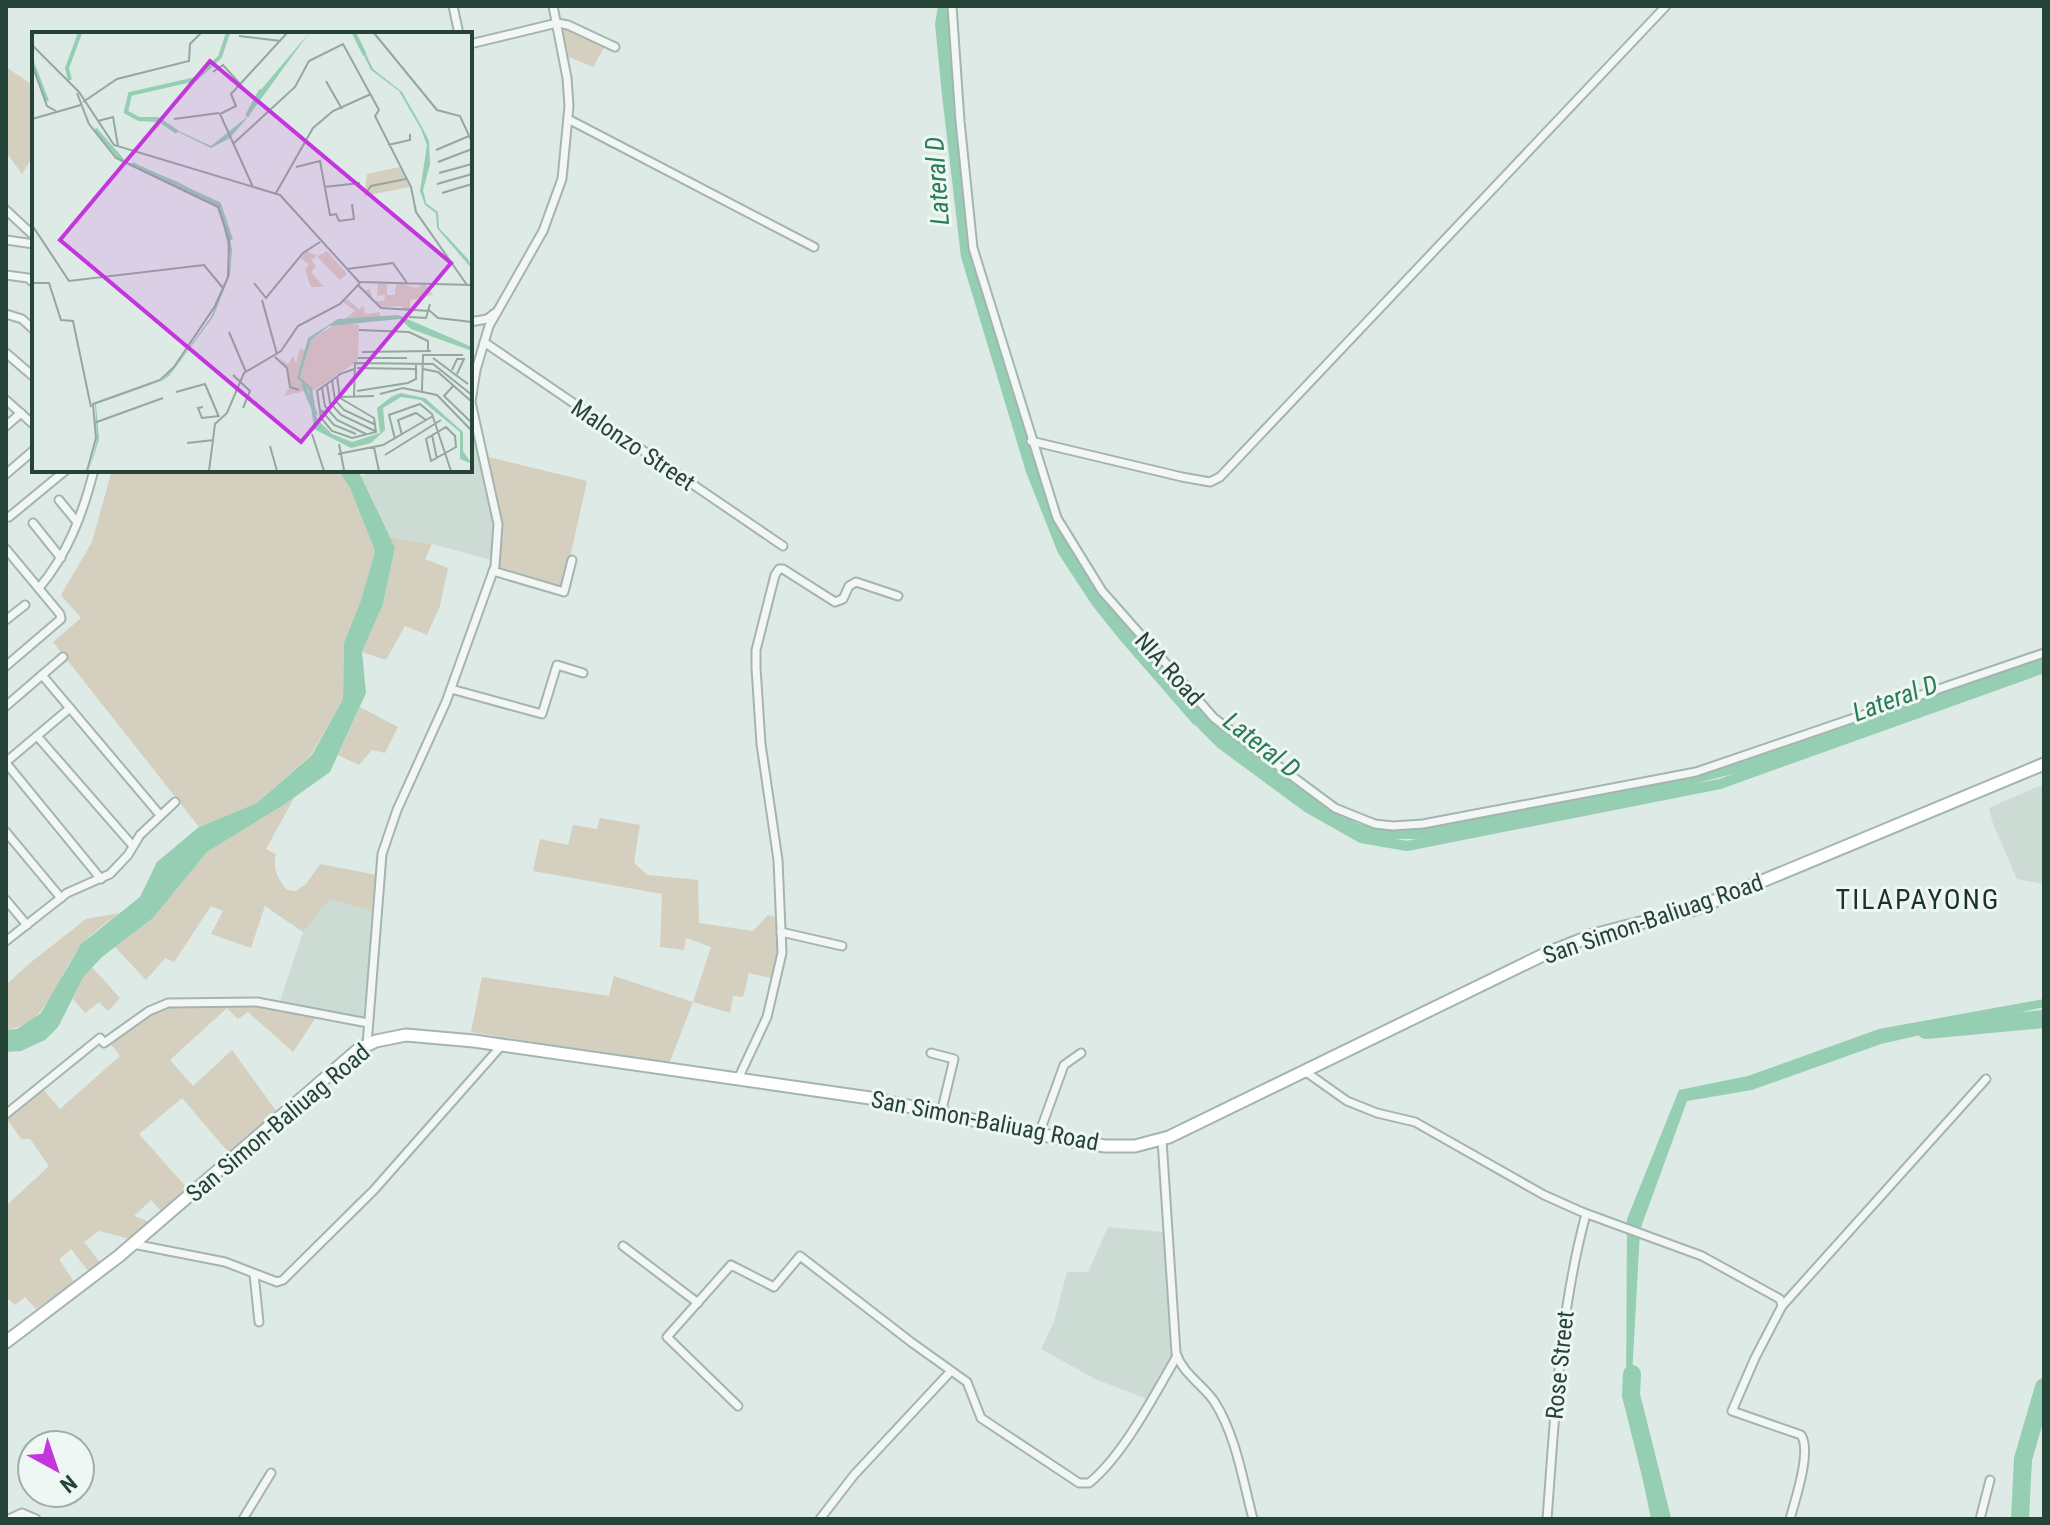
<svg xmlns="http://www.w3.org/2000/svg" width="2050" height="1525" font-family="'Roboto Condensed',sans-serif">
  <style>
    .built { fill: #ccdcd5 }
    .green { fill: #d5cfbf }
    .water { fill: #95ceb2 }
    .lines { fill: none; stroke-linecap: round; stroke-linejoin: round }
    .canal { stroke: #95ceb2; stroke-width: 10 }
    .river { stroke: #95ceb2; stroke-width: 18 }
    .minor-casing { stroke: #a3b5ae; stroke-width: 11 }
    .secondary-casing { stroke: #a3b5ae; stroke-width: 15 }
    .minor { stroke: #f2f7f5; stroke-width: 7 }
    .secondary { stroke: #fff; stroke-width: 11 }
    .labels { text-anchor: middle; stroke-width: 6; stroke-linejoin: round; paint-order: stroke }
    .street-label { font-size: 24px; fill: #264338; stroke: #eef7f3 }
    .water-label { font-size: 26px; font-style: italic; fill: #2b7b57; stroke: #eef7f3 }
    .quarter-label { font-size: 28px; letter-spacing: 2px; fill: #18332a; stroke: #eef7f3 }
    .inset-river { fill: none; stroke: #95ceb2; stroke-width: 4 }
    .inset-road { fill: none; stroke: #94a7a0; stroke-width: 2 }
    .view { fill: #c335dd; fill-opacity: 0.15; stroke: #c335dd; stroke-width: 4 }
    .inset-edge { fill: none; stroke: #264338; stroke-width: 4 }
  </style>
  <rect width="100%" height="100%" fill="#deeae5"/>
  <g class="built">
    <path d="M470,417L495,524L492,560L432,544L389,537L361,476L383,470H470Z"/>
    <path d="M2044,784V884L2017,879L1993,824L1989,808Z"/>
    <path d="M330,899L374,912L363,1020L279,1004L303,932Z"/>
    <path d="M1108,1227L1165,1232L1174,1356L1149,1400L1095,1379L1041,1349L1054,1322L1067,1272H1088Z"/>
  </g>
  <g class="green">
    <path d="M562,27H568L605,46L593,67L569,57Z"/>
    <path d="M6,67L34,86V155L22,174L6,152Z"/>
    <path d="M489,457L587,481L563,589L499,567L503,527Z"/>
    <path d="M112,470H338L350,488L375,551L361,600L344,643L343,699L311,755L257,803L199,827L53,642L81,618L61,595L92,542Z"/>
    <path d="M389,537L432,544L425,559L448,568L440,606L427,635L405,626L386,660L362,652L383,604L395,549Z"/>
    <path d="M360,707L398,727L385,753L372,750L359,765L338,755Z"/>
    <path d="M294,798L266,849L276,854C272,867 278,880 287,890L296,891L306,884L320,864L377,875L374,912L330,899L303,932L265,906L251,948L211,934L223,911L211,906L174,962L165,958L146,980L115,947L153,918L207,852Z"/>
    <path d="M600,818L640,825L634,863L648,875L698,880L699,923L753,931L768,915L777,917L779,954L774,979L749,973L743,997L733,996L730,1013L693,1002L669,1064L471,1032L482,977L609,996L614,976L693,1002L711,947L686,938L684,950L660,947L662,894L533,871L540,839L568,845L573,825L597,829Z"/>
    <path d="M119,913C107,923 91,933 81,945C57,975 50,1024 6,1030V985L30,963L86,919Z"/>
    <path d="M92,967L120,998L108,1011L99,1002L85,1013L73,999L84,976Z"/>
    <path d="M257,1005L317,1016L293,1052L248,1012L238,1019L227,1008L170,1060L193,1086L232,1050L277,1112L229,1153L182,1098L139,1134L188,1189L162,1212L151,1200L134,1216L150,1222L130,1239L99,1231L84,1242L100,1262L88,1271L71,1249L59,1259L74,1282L36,1309L25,1297L15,1305L6,1297V1206L49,1166L30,1139H21L6,1117L42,1088L60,1109L120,1056L110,1043L152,1013L168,1006Z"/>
  </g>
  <g class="water">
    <path d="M938,6H949L959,156L970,249L1055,521L1101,593L1200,708L1276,770L1342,815L1359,824L1393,831L1434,826L1709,773L2044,657V663L1936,705L1763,766L1656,794L1416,839H1385L1365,835L1343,825L1311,808L1216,737L1193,724L1120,640L1092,605L1058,553L1026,472L961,257L942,95L935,24Z"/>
    <path d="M338,470H358L395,548L383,604L362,652L366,693L330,772L285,804L207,852L153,918L102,957L84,976L58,1027L45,1040L21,1051L6,1052V1030L17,1029L41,1013L81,944L140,897L157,862L199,827L257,803L312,755L343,699L344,643L361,600L375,551L350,488Z"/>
    <path d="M2044,999V1007L1881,1044L1752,1090L1687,1101L1640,1230L1631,1395L1662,1519H1651L1626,1396L1627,1219L1679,1090L1748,1076L1879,1029Z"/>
  </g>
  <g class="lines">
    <path class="canal" d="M1202,725L1221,744L1308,808L1361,838L1407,846L1720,784L2044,668"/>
    <g class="river">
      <path d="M1926,1030L2044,1019"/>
      <path d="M1632,1374L1631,1395L1662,1519"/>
      <path d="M2020,1519L2023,1459L2044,1387"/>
    </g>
    <g class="minor-casing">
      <g id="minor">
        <path d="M453,6L459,34"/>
        <path d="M952,6L960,121L973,248L1057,518L1102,591L1214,718L1335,808L1375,824L1393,826L1423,824L1696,772L2044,653"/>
        <path d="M470,44L557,23L568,25L615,47"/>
        <path d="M568,119L814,247"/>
        <path d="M6,210L34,236"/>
        <path d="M6,240L34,244"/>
        <path d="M6,275L28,278L34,283"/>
        <path d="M6,314L22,319L34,330"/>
        <path d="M470,322L487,319L495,313"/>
        <path d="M484,342L783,546"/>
        <path d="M6,353L34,377"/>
        <path d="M6,400L34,425"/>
        <path d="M6,426L21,413"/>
        <path d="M1031,441L1182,477L1210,482L1220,477L1666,6"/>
        <path d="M6,474L34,450"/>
        <path d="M59,500L77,522"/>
        <path d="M9,517L66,470"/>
        <path d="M33,523L61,558"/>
        <path d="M6,549L60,614L61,619L6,666"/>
        <path d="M493,571L564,592L572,560"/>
        <path d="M39,588C68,554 83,513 94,470"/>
        <path d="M6,620L25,605"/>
        <path d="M42,675L160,815"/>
        <path d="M451,689L542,714L557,665L583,673"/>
        <path d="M6,706L63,657"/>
        <path d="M37,736L133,846"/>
        <path d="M6,762L70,708"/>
        <path d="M6,763L101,879"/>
        <path d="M6,832L61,898"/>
        <path d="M6,900L27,925"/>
        <path d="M781,932L842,946"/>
        <path d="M6,941L67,893L110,874L128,855L140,835L175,802"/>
        <path d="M367,1045L382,854L397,810L446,702L495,566L498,524L471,402L476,370L489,326L543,231L562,179L569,106L567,78L553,6"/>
        <path d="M931,1053L954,1059L941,1113"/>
        <path d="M1306,1072L1347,1101L1377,1113L1415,1122L1544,1195L1582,1212L1702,1256L1780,1299L1782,1306L1755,1358L1732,1411L1801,1435C1812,1451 1795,1500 1790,1519"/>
        <path d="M738,1079L767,1017L782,953L778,860L761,744L756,668V650L775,575L779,569H783L835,602L843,599L849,586L856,582L898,596"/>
        <path d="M6,1114L100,1038L104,1043L149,1011L168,1003L257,1002L368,1023"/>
        <path d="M1039,1134L1064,1065L1081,1053"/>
        <path d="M1162,1140L1176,1353C1183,1374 1202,1384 1214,1401C1236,1435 1243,1481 1253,1519"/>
        <path d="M133,1244L225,1262L277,1282L283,1280L374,1190L502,1045"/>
        <path d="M623,1246L698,1303"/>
        <path d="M254,1274L259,1322"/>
        <path d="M1782,1306L1986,1079"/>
        <path d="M738,1406L667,1337L731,1265L774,1287L800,1256L911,1342L967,1382L981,1418L1079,1483H1089C1123,1456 1155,1394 1177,1356"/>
        <path d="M9,1519L22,1513L36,1519"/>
        <path d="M243,1519L271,1473"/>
        <path d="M820,1519L854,1475L951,1371"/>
        <path d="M1547,1519C1555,1416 1559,1314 1586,1214"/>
        <path d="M1980,1519L1990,1480"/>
      </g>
    </g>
    <g class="secondary-casing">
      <path id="secondary" d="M6,1342L119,1256L359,1049L376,1041L406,1035L474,1041L870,1098L1067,1140L1105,1146H1135L1169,1137L1545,954L1593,935L1695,909L2044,764"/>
    </g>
    <use href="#minor" class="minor"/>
    <use href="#secondary" class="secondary"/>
  </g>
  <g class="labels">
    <g class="street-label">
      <text transform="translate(633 445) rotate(34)" y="8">Malonzo Street</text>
      <text transform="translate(1169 669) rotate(48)" y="8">NIA Road</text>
      <text transform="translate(1653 919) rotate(-19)" y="8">San Simon-Baliuag Road</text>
      <text transform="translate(985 1121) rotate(11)" y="8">San Simon-Baliuag Road</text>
      <text transform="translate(278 1123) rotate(-40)" y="8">San Simon-Baliuag Road</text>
      <text transform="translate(1560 1365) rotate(-84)" y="8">Rose Street</text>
    </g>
    <g class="water-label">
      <text transform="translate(937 181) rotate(-94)" y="9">Lateral D</text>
      <text transform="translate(1895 698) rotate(-20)" y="9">Lateral D</text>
      <text transform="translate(1262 745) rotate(38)" y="9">Lateral D</text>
    </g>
    <g class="quarter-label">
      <text x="1918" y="909">TILAPAYONG</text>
    </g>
  </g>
  <g transform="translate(32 32)">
    <rect width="440" height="440" fill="#deeae5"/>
    <path d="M368,135L378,155L332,164L335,142ZM274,219L286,224L295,219L315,242L308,248L285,224L279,228L284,234L279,240L292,255H279L273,238L277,232L269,227ZM369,251L384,256L393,252L401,263L378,268V278H371L370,274L348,275L339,268L331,259L338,257L341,269H352L353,263L345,264L346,252H355V263H363L364,252ZM314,266L327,277L332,274L333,282L348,280V287H313L323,279L311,270ZM306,290L327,293L326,329L281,359L268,345L279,308ZM268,316L273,318L265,346L277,358L252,364L258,354L256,336L247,326L256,332L261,324L264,331Z" fill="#d5cfbf"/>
    <path d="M277,1L215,86L198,106L179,116L126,90L107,89L92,81L93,73L94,80L107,88L125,89L179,114L215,85L227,60ZM321,1L326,5L341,37L370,60L390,95L397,109L398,132L391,158L394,171L406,180L407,196L436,227L440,237L405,196L404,181L393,173L388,159L395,113L389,97L367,59L339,38ZM53,83L88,127L146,150L187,173L194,186L200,218L198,243L181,285L137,344L130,349L64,372L67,407L57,439L65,407L63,371L129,349L143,335L179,285L196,245L198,224L187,175L89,129ZM366,283L440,315V319L379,297L368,287L297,294L279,308L268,345L280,356L285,387L300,402L320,410L348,401L345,376L359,365L368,361L393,366L431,400V419L440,432L428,427V400L389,368L369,365L351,376L353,398L339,411L319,416L282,397L277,358L265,346L276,306L306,287Z" fill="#95ceb2"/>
    <path class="inset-river" d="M322,1L333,23M0,30L15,69M38,48L35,36L48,1M215,84L229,58M63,97L91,129M145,100L126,87H107L94,80L98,62L164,47L188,25L196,1M100,132L187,172L199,208M271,352L284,383"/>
    <path class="inset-road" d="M342,1L405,78L428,84L440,110M207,4L249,9M0,13L47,60L82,113L248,163L327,250L440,253M0,32L15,74L24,79M181,40L191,33L210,54M294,49L310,77M45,61L57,92L84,126L186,175L197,208L196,245L183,274L142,335L128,348L61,372L64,406L55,439M51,70L85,47L157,29L158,12L169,1M0,87L49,73M142,87L187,81M66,89L81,85L86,114M202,111L263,55L277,29L311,12L347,78L343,84L379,155L384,180L435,253M356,113L378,108V102M404,118L437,104M406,130L440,117M264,135L288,129L298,183L304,182L307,189L322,187L320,172M407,141L440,132M405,152L440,142M221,155L188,82L204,74L199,62L255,1M292,155L328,151M244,161L281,96L301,79L339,62M334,161L339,154L374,147M410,161L440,152M0,193L37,249L172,233L191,256M315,237L361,231L375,251M0,251H17L29,288L41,289L59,375M222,251L234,266L271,221L288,210M326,253L349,276L398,279L406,286L440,290M230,268L245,322M377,285L394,286L398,272M327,298L377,300L396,309V319M197,300L214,340M330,320L399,319M243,325L255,336L258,355L267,358M326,326H375M401,326L436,352M325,336L384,337M391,337L406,340L440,370M420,338L425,327H432L425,342M201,343L218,359L211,376M305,344L308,366L342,386L344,400L320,406L300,399L289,386L285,359L306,344L308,342L322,337M300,348L303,368L312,378L344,393M295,352L298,371L309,383L343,399M422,353L412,364L440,391M290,356L293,374L305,388L334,402M325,359L376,351L384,347V331M390,359L391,323H431M144,360L173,352L187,385M348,362L371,356L405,363L440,399M322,364L323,331L401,332L440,363M309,365L342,364M171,375L166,376L170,386L187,384M289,378L302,393L324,402M62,391L131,366M414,395L423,404L424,415L399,429L394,407ZM280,402L292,439M370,403L366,388L384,381L394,388M400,403L405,427M363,407L357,383L388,372L400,382L419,439M155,411L182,408M307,412L312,438M238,414L245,439M342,415L347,439M306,422L351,413L401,384M353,423L409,388M177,439L183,392L195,381L212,341L249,319L266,294L308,272L328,251"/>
    <path class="view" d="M178,29L419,231L269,410L28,208Z"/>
    <rect width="440" height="440" class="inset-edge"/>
  </g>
  <rect width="2050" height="1525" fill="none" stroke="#264338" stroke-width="16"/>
  <g transform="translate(56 1469) rotate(140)"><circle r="38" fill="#eef7f3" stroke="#9eafa8" stroke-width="2"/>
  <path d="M0-6L14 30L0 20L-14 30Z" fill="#c335dd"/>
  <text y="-12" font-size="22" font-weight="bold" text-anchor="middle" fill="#264338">N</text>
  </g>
</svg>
